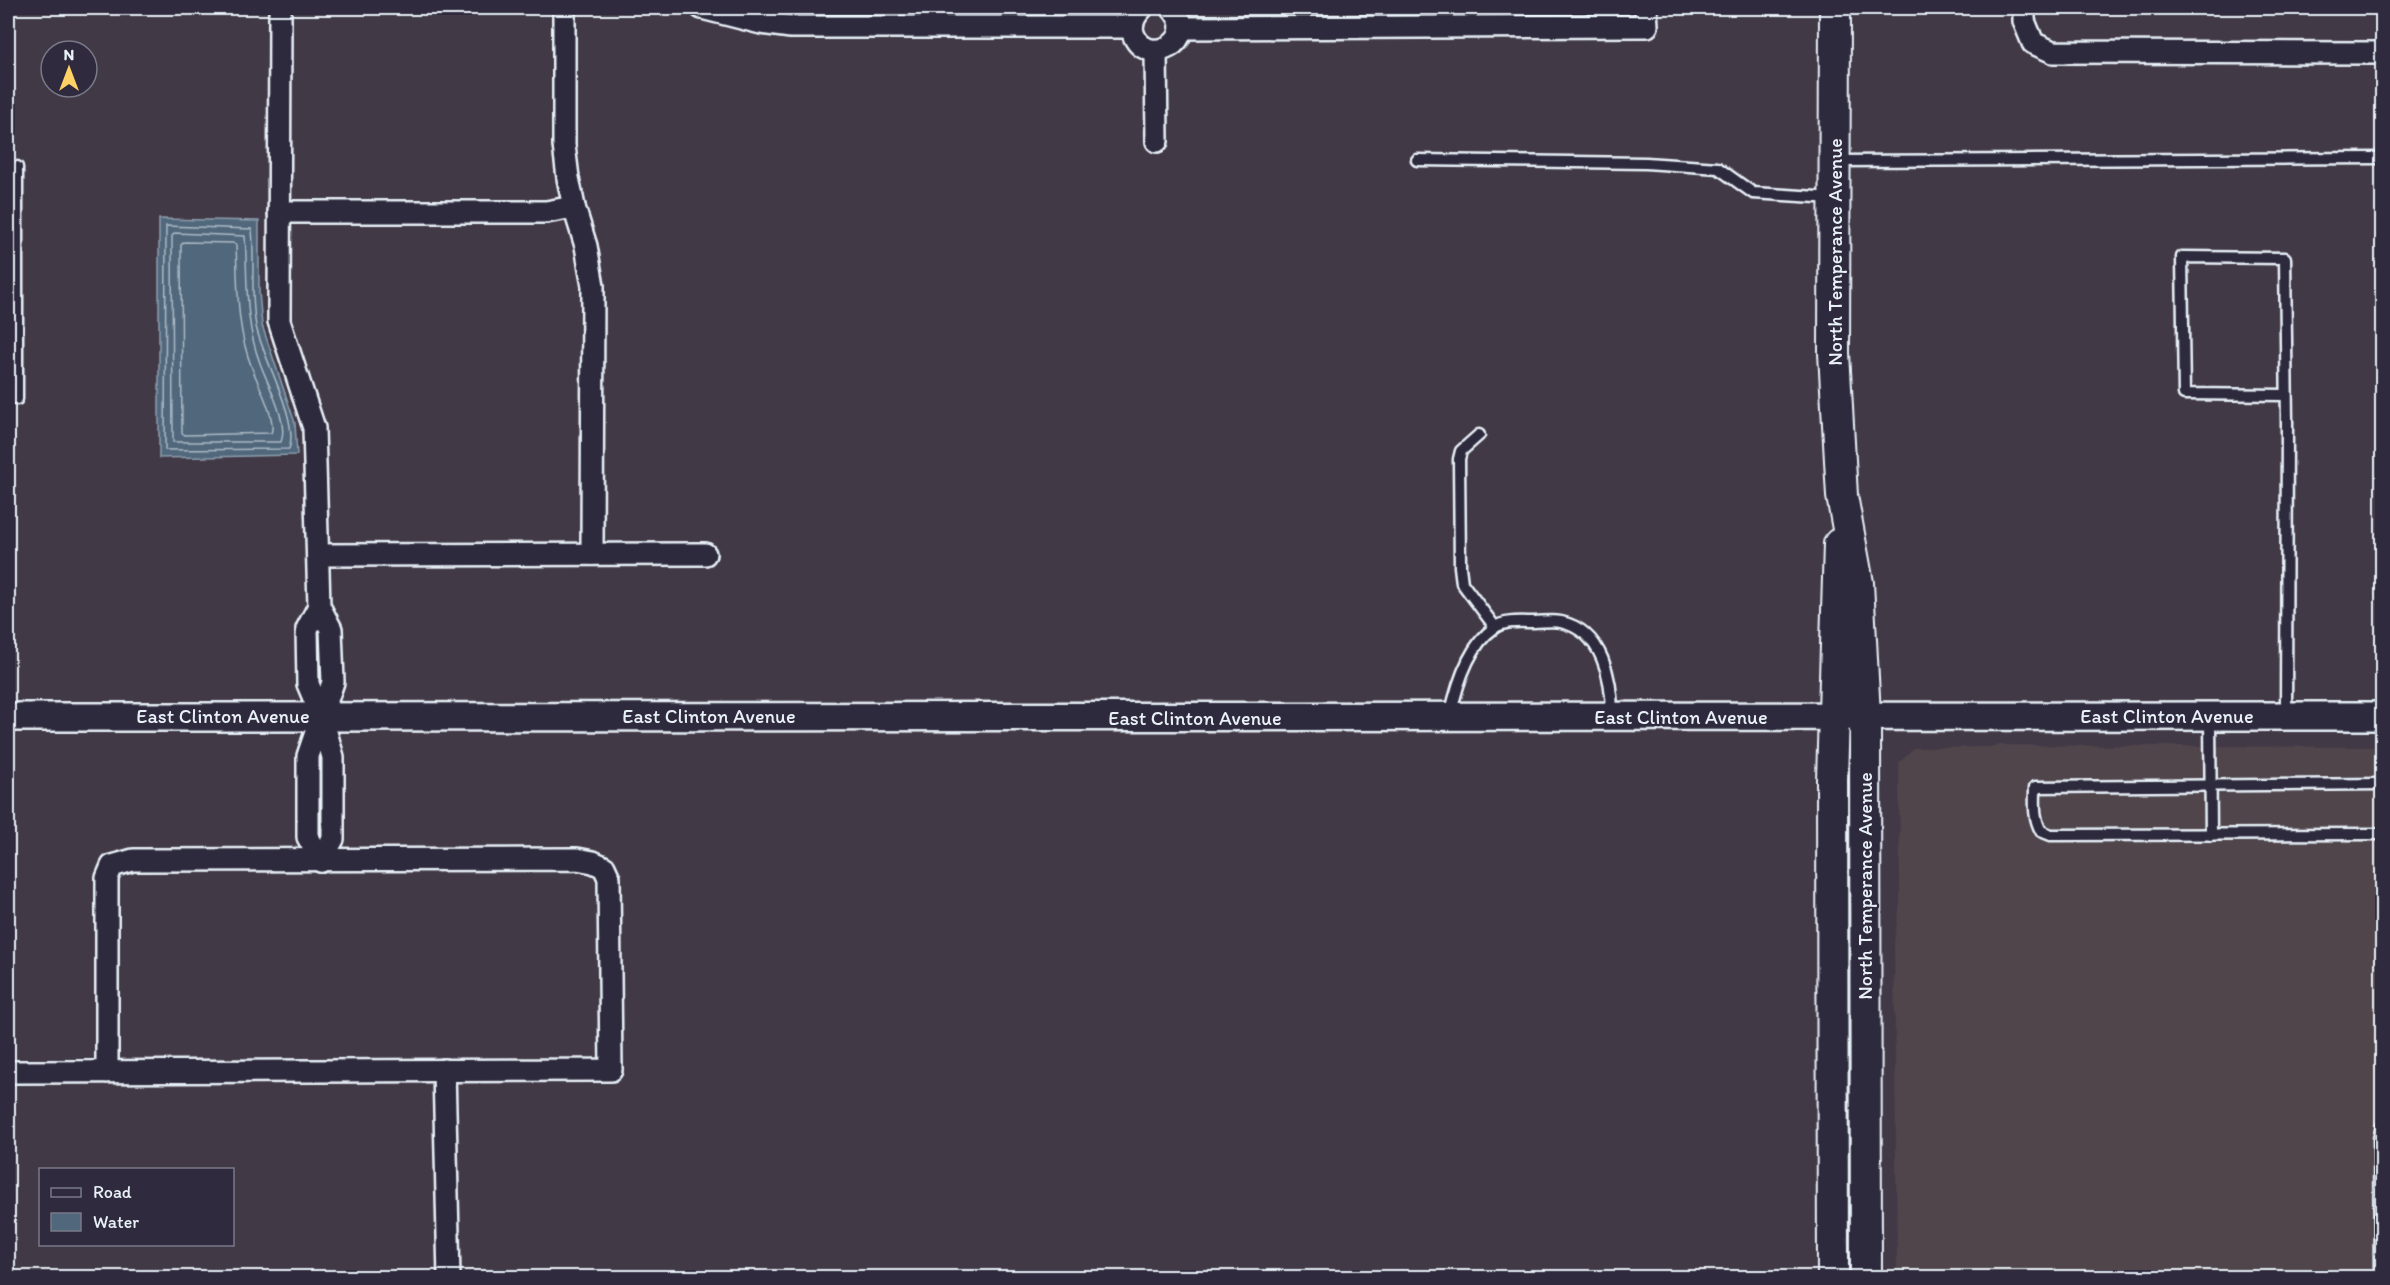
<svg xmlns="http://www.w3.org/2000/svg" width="2390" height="1285" font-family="Itim,sans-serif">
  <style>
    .built { fill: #4f444c }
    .water { fill: #51677c; stroke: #8d9eae; stroke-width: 1.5 }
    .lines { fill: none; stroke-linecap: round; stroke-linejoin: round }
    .shore { stroke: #acbac6; stroke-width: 1.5 }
    .service-casing { stroke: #e8f1f8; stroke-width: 15 }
    .minor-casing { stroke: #e8f1f8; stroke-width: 26 }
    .tertiary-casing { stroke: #e8f1f8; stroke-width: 32 }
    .secondary-casing { stroke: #e8f1f8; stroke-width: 34 }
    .service { stroke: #2f2a3d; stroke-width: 10 }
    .minor { stroke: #2f2a3d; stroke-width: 21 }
    .tertiary { stroke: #2f2a3d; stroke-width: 27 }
    .secondary { stroke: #2f2a3d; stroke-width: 30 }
    .labels { text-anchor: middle; stroke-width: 4.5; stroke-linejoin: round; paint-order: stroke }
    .street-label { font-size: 20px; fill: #e8f1f8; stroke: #2f2a3d }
  </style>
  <rect width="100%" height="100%" fill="#423946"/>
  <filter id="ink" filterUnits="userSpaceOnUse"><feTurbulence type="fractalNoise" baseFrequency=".0167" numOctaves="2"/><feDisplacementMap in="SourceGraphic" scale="12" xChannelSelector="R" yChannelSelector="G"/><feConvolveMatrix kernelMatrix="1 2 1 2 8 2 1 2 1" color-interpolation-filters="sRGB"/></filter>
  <g filter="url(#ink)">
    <path class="built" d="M1999,745L2382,747V1277L1897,1278L1894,941L1900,903L1899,763L1913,748L1989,747Z"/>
    <path class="water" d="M159,219L259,221V292L262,325L295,423L297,455L159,458Z"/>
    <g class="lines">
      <g class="shore">
        <path d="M166,226L252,229C255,261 250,294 256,326C262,357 300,421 289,449L165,450Z"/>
        <path d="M175,233L245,236C248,280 244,321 260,363C267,383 289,422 281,442H173L172,236Z"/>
        <path d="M184,242L233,243L236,245C238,287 236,328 252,368C257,382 277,420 271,433L185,435L182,433L181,245Z"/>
      </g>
      <g class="service-casing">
        <g id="service">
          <path d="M1417,160L1646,163L1718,168L1753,193L1833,198"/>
          <path d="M1837,161L2382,158"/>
          <path d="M17,167V399"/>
          <path d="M2286,395L2184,394L2182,257L2285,258L2287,423L2286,716"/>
          <path d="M1479,435L1461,451L1459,459L1460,567L1462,583L1495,627"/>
          <path d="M1450,717C1456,688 1468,646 1494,628C1505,620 1521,622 1534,622C1543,622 1552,620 1561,622C1603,631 1612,680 1612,715"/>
          <path d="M2210,717L2211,835"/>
          <path d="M2382,784L2035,787C2035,803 2033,817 2041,831L2051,835L2382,834"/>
          <path d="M2380,1278L2379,1139L2382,1126"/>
        </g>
      </g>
      <g class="minor-casing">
        <g id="minor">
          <path d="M280,8L279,321L314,428L319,606L331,629L333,682L308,756V837L321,861"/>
          <path d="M564,8V145L568,178L574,207L586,246L593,286L592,554"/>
          <path d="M702,8L761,23L791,27H1132"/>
          <path d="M1142,8C1135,15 1130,23 1133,33C1145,70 1203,41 1172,8"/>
          <path d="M2024,8V21L2033,43L2053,52L2382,53"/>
          <path d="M1181,28L1647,26L1646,8"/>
          <path d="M1156,51L1157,141"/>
          <path d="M279,212H546L574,207"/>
          <path d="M318,555L705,554"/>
          <path d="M319,606L307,629L308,684L321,715L333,757V839L321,861"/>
          <path d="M444,1070L449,1278"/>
          <path d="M11,1072L611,1070L609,878L604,867L593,862L577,859L133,860L112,866L107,878V1072"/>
        </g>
      </g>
      <g class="tertiary-casing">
        <path id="tertiary" d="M8,717L2382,716"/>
      </g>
      <g class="secondary-casing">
        <g id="secondary">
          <path d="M1835,8L1834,353L1842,496L1858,583L1865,716L1866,1278"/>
          <path d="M1833,1278L1832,780L1839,544"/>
        </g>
      </g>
      <use href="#service" class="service"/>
      <use href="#minor" class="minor"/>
      <use href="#tertiary" class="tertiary"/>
      <use href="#secondary" class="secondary"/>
    </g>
  </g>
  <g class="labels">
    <g class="street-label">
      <text transform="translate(1835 252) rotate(-90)" y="7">North Temperance Avenue</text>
      <text x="223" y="723">East Clinton Avenue</text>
      <text x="709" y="723">East Clinton Avenue</text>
      <text x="2167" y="723">East Clinton Avenue</text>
      <text x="1681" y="724">East Clinton Avenue</text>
      <text x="1195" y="725">East Clinton Avenue</text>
      <text transform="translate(1865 886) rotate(-90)" y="7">North Temperance Avenue</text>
    </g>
  </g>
  <rect width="2390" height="1285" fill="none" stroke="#2f2a3d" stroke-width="30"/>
  <rect x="15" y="15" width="2360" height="1255" fill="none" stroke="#e8f1f8" stroke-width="2" filter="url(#ink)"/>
  <rect x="39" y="1168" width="195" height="78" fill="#2f2a3d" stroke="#797a88" stroke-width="1.5"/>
  <rect x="51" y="1188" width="30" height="9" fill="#2f2a3d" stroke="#797a88" stroke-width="1.5"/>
  <text x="93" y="1198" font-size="18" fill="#e8f1f8">Road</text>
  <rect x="51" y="1213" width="30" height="18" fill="#51677c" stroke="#797a88" stroke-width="1.5"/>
  <text x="93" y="1228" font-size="18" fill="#e8f1f8">Water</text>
  <g transform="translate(69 69)"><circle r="28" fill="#2f2a3d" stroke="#797a88" stroke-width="1.5"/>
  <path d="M0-4.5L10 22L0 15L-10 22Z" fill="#ffd166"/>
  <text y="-9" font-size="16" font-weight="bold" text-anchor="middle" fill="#e8f1f8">N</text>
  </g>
</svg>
